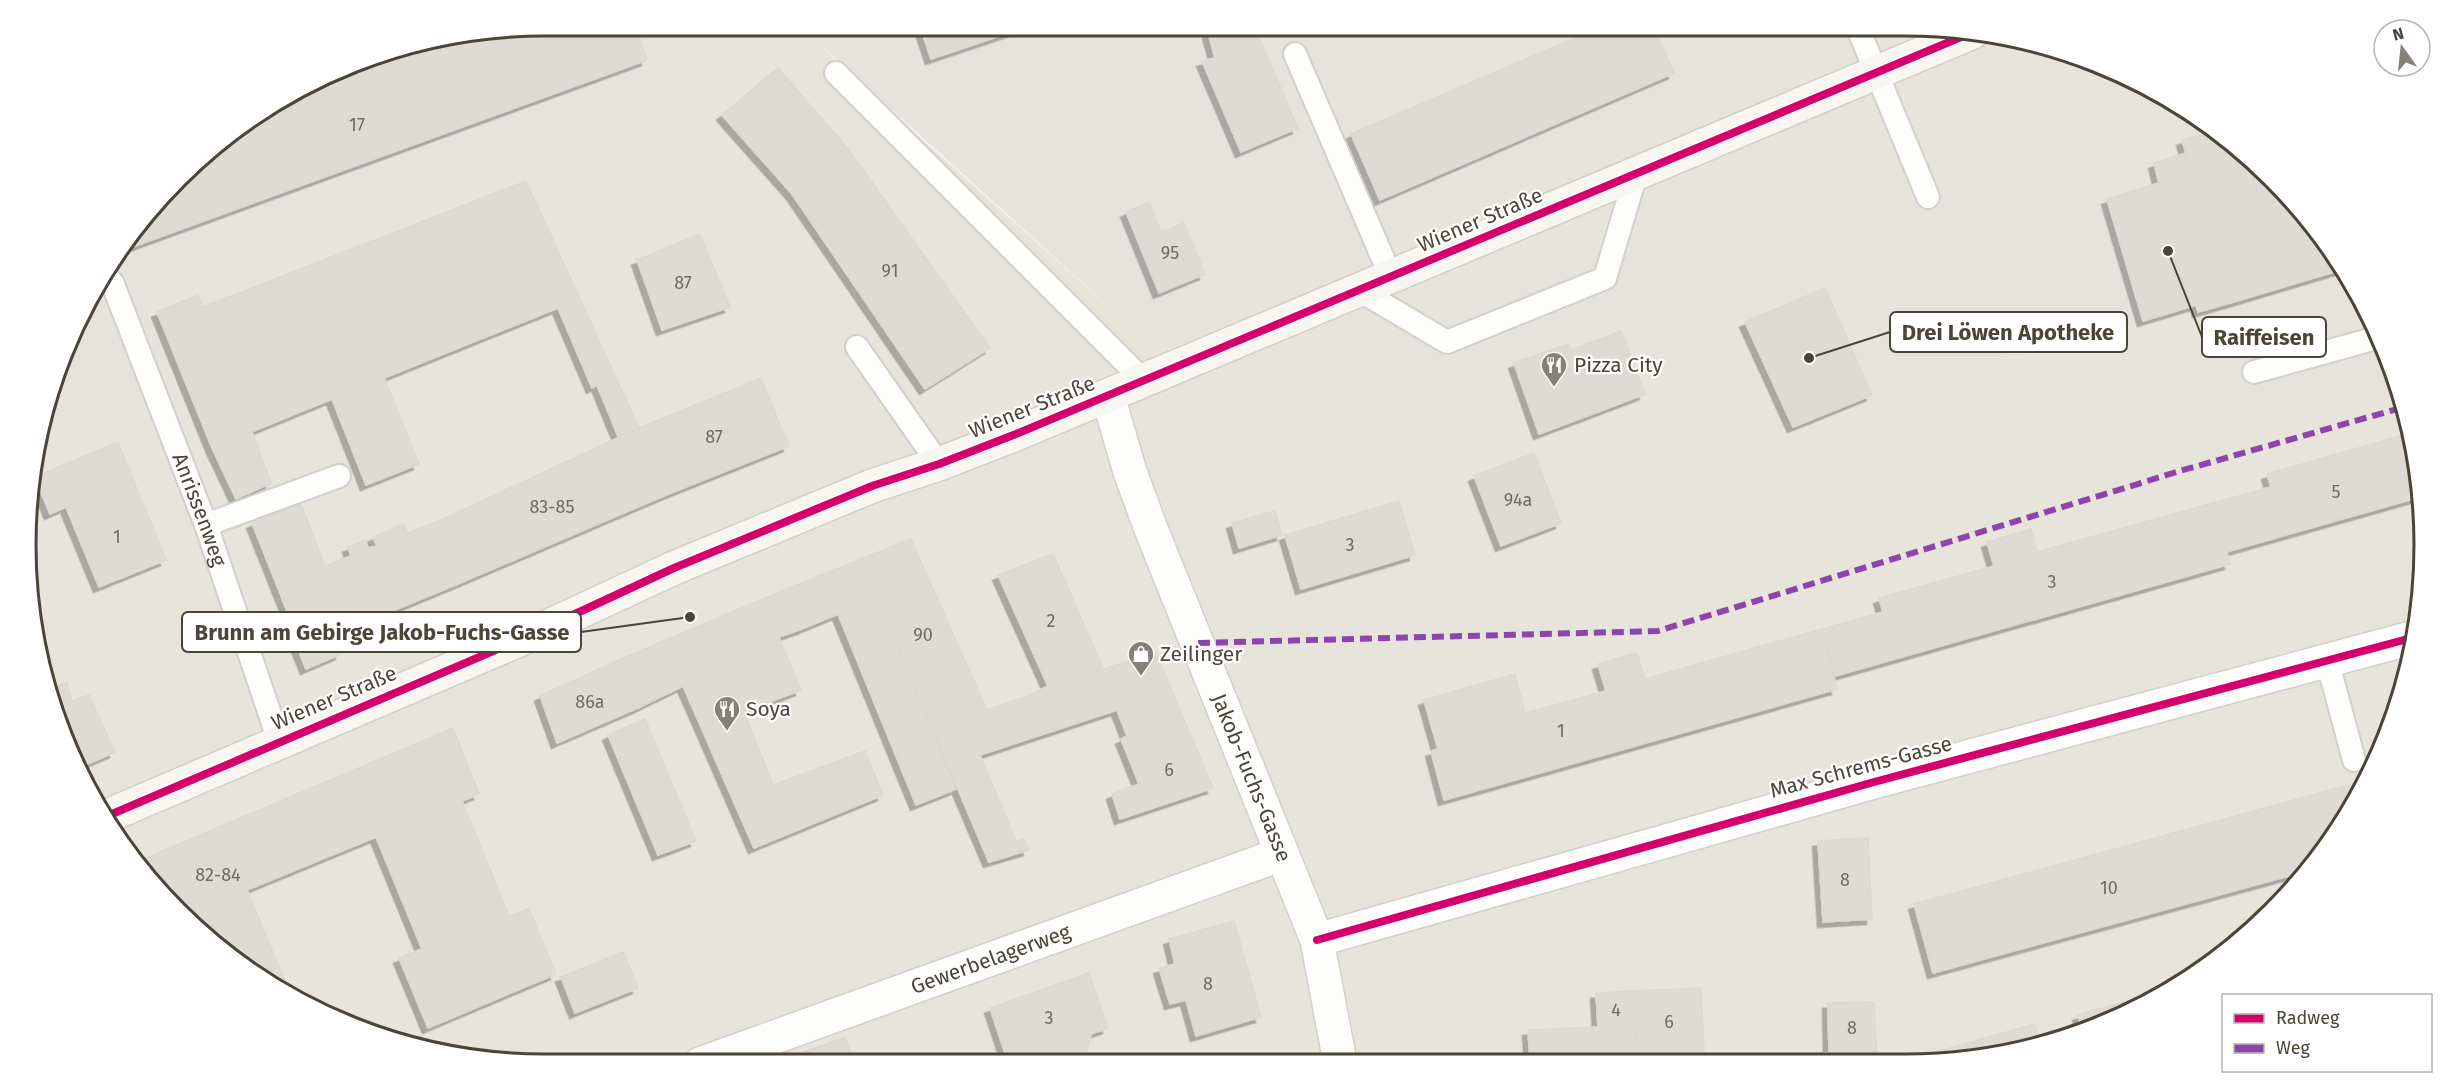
<svg xmlns="http://www.w3.org/2000/svg" width="2450" height="1090" font-family="'Fira Sans',sans-serif">
  <style>
    .residential { fill: #e7e4dc }
    .industrial { fill: #e6e2de }
    .parking { fill: #e6e3df }
    .building { fill: #dedbd6; stroke: #dcd9d4; stroke-width: 1.5; filter: url(#shadow) }
    .lines { fill: none; stroke-linecap: round; stroke-linejoin: round }
    .lane-casing { stroke: #d2d0cb; stroke-width: 26 }
    .street-casing { stroke: #d2d0cb; stroke-width: 36 }
    .secondary-casing { stroke: #d3cfc5; stroke-width: 36 }
    .lane { stroke: #fdfdfc; stroke-width: 22 }
    .street { stroke: #fdfdfc; stroke-width: 33 }
    .secondary { stroke: #f7f6f1; stroke-width: 33 }
    .quiet { stroke: #8e44ad; stroke-width: 6; stroke-dasharray: 12 6; stroke-linecap: butt }
    .cycleway-casing { stroke: #fff; stroke-width: 11 }
    .cycleway { stroke: #d6006c; stroke-width: 8 }
    .labels { text-anchor: middle; stroke-width: 4.5; stroke-linejoin: round; paint-order: stroke }
    .number-label { font-size: 18px; fill: #706a61 }
    .street-label { font-size: 21px; fill: #4b4439; stroke: #fff }
    .poi-label { font-size: 21px; fill: #4b4439; stroke: #fff; text-anchor: start }
    .rim { fill: none; stroke: #4b4439; stroke-width: 3 }
    .leader { fill: none; stroke: #4b4439; stroke-width: 2 }
    .callout-dot { fill: #4b4439; stroke: #fff; stroke-width: 2 }
    .callout { fill: #fff; stroke: #4b4439; stroke-width: 2 }
    .callout-label { font-size: 22px; text-anchor: middle; font-weight: bold; fill: #4b4439 }
  </style>
  <defs>
    <filter id="shadow"><feDropShadow dx="-5.5" dy="5.5" stdDeviation="0" flood-color="#0004"/></filter>
  </defs>
  <rect width="100%" height="100%" fill="#f4f2ee"/>
  <path class="residential" d="M1917,27L2006,35L2103,65L2193,113L2337,256L2385,346L2414,443L2424,545L2415,646L2385,743L2317,861L2222,957L2104,1025L1973,1060L545,1064L443,1054L347,1025L203,936L95,804L35,646L26,545L34,463L180,399L146,307L690,112L803,29L916,134L1148,342Z"/>
  <path class="industrial" d="M545,26H1905L1917,27L1148,342L803,29L690,112L146,307L181,399L34,463L35,444L95,286L203,154L286,95L378,53Z"/>
  <g class="parking">
    <path d="M2122,75L2193,113L2215,130L2096,166L2143,321L1872,395L1825,288L1745,322L1716,246L1889,176L1904,207L1969,178L1957,146Z"/>
    <path d="M1662,233L1741,436L1693,454L1633,300L1437,375L1472,468L1427,486L1372,345Z"/>
    <path d="M2353,287L2385,346L2400,396L2256,439L2223,326Z"/>
    <path d="M80,325L113,402L40,433Z"/>
    <path d="M1408,693L1440,802L1379,820L1348,711Z"/>
  </g>
  <g class="building">
    <path d="M545,26H635L647,60L124,250L203,154L286,95L378,53Z"/>
    <path d="M920,26H1025L1026,27L931,59Z"/>
    <path d="M1225,26H1254L1298,128L1241,152L1202,61L1215,58L1208,33Z"/>
    <path d="M1603,26H1653L1674,73L1380,200L1351,134Z"/>
    <path d="M778,68L849,150L990,348L925,389L792,194L722,115Z"/>
    <path d="M2215,130L2272,177L2337,256L2344,269L2230,303L2182,140Z"/>
    <path d="M2186,153L2230,303L2198,312L2196,305L2143,321L2107,199L2159,183L2154,163Z"/>
    <path d="M526,181L639,428L618,436L597,385L592,388L558,308L384,378L419,464L366,485L332,399L212,448L157,312L198,295L203,307Z"/>
    <path d="M1149,202L1161,233L1184,223L1205,274L1159,293L1126,212Z"/>
    <path d="M700,234L730,307L662,330L637,260Z"/>
    <path d="M1825,288L1872,395L1793,427L1745,322Z"/>
    <path d="M1621,331L1645,394L1595,413L1571,350Z"/>
    <path d="M1569,344L1595,413L1539,434L1514,363Z"/>
    <path d="M761,378L789,446L666,495L639,428Z"/>
    <path d="M639,428L666,495L465,581L441,520Z"/>
    <path d="M252,432L271,483L236,499L212,448Z"/>
    <path d="M2411,433L2420,497L2226,552L2213,503L2271,487L2267,474Z"/>
    <path d="M118,442L166,560L99,587L66,507L50,514L35,477Z"/>
    <path d="M1534,453L1561,523L1501,546L1474,476Z"/>
    <path d="M1399,501L1415,555L1301,589L1285,535Z"/>
    <path d="M2213,503L2230,564L1835,676L1822,629L1883,612L1879,598L1994,566L1987,542L2031,529L2037,552Z"/>
    <path d="M301,504L325,566L351,556L348,547L365,540L368,548L377,546L373,537L404,524L407,533L441,520L465,581L334,635L341,654L306,669L294,639L297,636L252,523Z"/>
    <path d="M1275,511L1282,535L1239,548L1232,523Z"/>
    <path d="M911,539L987,710L932,728L861,559Z"/>
    <path d="M1053,554L1103,668L1048,686L998,575Z"/>
    <path d="M861,559L956,789L916,805L838,614L802,629L782,591Z"/>
    <path d="M782,591L802,629L779,637L801,690L744,712L773,785L865,751L883,795L754,848L683,686L640,707L621,659Z"/>
    <path d="M1822,629L1837,689L1444,800L1431,751L1438,749L1424,700L1515,674L1525,713L1606,691L1598,664L1637,653L1645,679Z"/>
    <path d="M1156,653L1213,788L1120,819L1112,794L1139,784L1121,739L1127,736L1117,710L980,755L1016,841L1024,839L1029,850L989,862L932,728L1028,696L1048,686Z"/>
    <path d="M621,659L640,707L557,743L540,696Z"/>
    <path d="M67,682L72,701L89,695L115,752L81,767L51,688Z"/>
    <path d="M645,719L696,841L658,855L608,735Z"/>
    <path d="M453,728L479,794L462,801L509,916L529,909L556,974L428,1028L399,958L422,949L376,837L247,890L288,989L203,936L141,860Z"/>
    <path d="M2363,781L2317,861L2307,871L1933,973L1914,904Z"/>
    <path d="M1868,838L1872,919L1823,922L1818,841Z"/>
    <path d="M1234,921L1261,1017L1196,1036L1186,1000L1170,1004L1159,968L1175,964L1169,939Z"/>
    <path d="M623,952L638,988L575,1013L561,977Z"/>
    <path d="M1089,973L1108,1028L1091,1034L1086,1053L1047,1063L1032,1054L1008,1062L990,1008Z"/>
    <path d="M1701,988L1704,1052L1637,1055L1633,991Z"/>
    <path d="M1633,991L1637,1055L1530,1061L1528,1030L1598,1027L1596,993Z"/>
    <path d="M2160,992L2104,1025L2082,1031L2078,1015Z"/>
    <path d="M1874,1002L1877,1060H1817L1816,1053H1829L1828,1003Z"/>
    <path d="M2035,1024L2040,1042L1973,1060H1919L1918,1057Z"/>
    <path d="M845,1037L855,1064H799L796,1055Z"/>
    <path d="M796,1055L799,1064H771Z"/>
  </g>
  <g class="lines">
    <g class="lane-casing">
      <g id="lane">
        <path d="M1857,26L1928,197"/>
        <path d="M1295,54L1391,277"/>
        <path d="M836,73L1144,381"/>
        <path id="s1" d="M112,282L206,525L279,741"/>
        <path d="M1359,290L1447,342L1605,278L1636,174"/>
        <path d="M857,347L939,464"/>
        <path d="M2254,372L2380,337"/>
        <path d="M206,525L339,476"/>
        <path d="M2327,660L2354,760"/>
      </g>
    </g>
    <g class="street-casing">
      <g id="street">
        <path id="s2" d="M1108,396L1130,472L1151,529L1317,940L1340,1062"/>
        <path d="M1317,940L1874,782L2415,637"/>
        <path id="s3" d="M700,1064L1282,854"/>
      </g>
    </g>
    <g class="secondary-casing">
      <path id="secondary" d="M105,817L519,640L674,568L872,486L939,464L1016,434L1973,32"/>
    </g>
    <use href="#lane" class="lane"/>
    <use href="#street" class="street"/>
    <use href="#secondary" class="secondary"/>
    <path class="quiet" d="M1198,643L1658,631L2180,471L2404,407"/>
    <g class="cycleway-casing">
      <g id="cycleway">
        <path d="M105,817L519,640L674,568L872,486L939,464L1016,434L1973,32"/>
        <path d="M1317,940L1874,782L2415,637"/>
      </g>
    </g>
    <use href="#cycleway" class="cycleway"/>
  </g>
  <defs>
    <g id="restaurant-pin" transform="scale(1.35)"><path d="M0 17L-7.5 6A9.5 9.5 0 1 1 7.5 6Z" fill="#868178" stroke="#fff"/><path d="M-5-6h1v4h1v-4h1v4h1v-4h1v5L-1.5 .5V6h-2V.5L-5-1ZM5-6V6H3V1.5H1.5Q1.5-4 5-6Z" fill="#fff"/></g>
    <g id="shop-pin" transform="scale(1.35)"><path d="M0 17L-7.5 6A9.5 9.5 0 1 1 7.5 6Z" fill="#868178" stroke="#fff"/><path d="M-5-2.5h2.3a2.7 3.5 0 0 1 5.4 0H5L5.5 6h-11ZM-1.5-2.5h3a1.5 2.3 0 0 0-3 0Z" fill="#fff"/></g>
  </defs>
  <g fill-rule="evenodd">
    <use href="#restaurant-pin" x="1554" y="365"/>
    <use href="#shop-pin" x="1141" y="654"/>
    <use href="#restaurant-pin" x="727" y="709"/>
  </g>
  <g class="labels">
    <g class="number-label">
      <text x="357" y="131">17</text>
      <text x="1170" y="259">95</text>
      <text x="890" y="277">91</text>
      <text x="683" y="289">87</text>
      <text x="714" y="443">87</text>
      <text x="2336" y="498">5</text>
      <text x="1518" y="506">94a</text>
      <text x="552" y="513">83-85</text>
      <text x="117" y="543">1</text>
      <text x="1350" y="551">3</text>
      <text x="2052" y="588">3</text>
      <text x="1051" y="627">2</text>
      <text x="923" y="641">90</text>
      <text x="590" y="708">86a</text>
      <text x="1561" y="737">1</text>
      <text x="1169" y="776">6</text>
      <text x="218" y="881">82-84</text>
      <text x="1845" y="886">8</text>
      <text x="2109" y="894">10</text>
      <text x="1208" y="990">8</text>
      <text x="1616" y="1016">4</text>
      <text x="1049" y="1024">3</text>
      <text x="1669" y="1028">6</text>
      <text x="1852" y="1034">8</text>
    </g>
    <g class="street-label">
      <text transform="translate(1480 220) rotate(-23)" y="7">Wiener Straße</text>
      <text transform="translate(1032 407) rotate(-22)" y="7">Wiener Straße</text>
      <text dy="7" stroke="none"><textPath href="#s1" startOffset="244">Anrissenweg</textPath></text>
      <text transform="translate(334 698) rotate(-23)" y="7">Wiener Straße</text>
      <text transform="translate(1861 767) rotate(-15)" y="7">Max Schrems-Gasse</text>
      <text dy="7" stroke="none"><textPath href="#s2" startOffset="408">Jakob-Fuchs-Gasse</textPath></text>
      <text dy="7" stroke="none"><textPath href="#s3" startOffset="309">Gewerbelagerweg</textPath></text>
    </g>
    <g class="poi-label">
      <text x="1574" y="372">Pizza City</text>
      <text x="1160" y="661">Zeilinger</text>
      <text x="746" y="716">Soya</text>
    </g>
  </g>
  <path d="M0 0H2450V1090H0ZM545 36H1905A509 509 0 0 1 2414 545V545A509 509 0 0 1 1905 1054H545A509 509 0 0 1 36 545V545A509 509 0 0 1 545 36Z" fill="#fff" fill-rule="evenodd"/>
  <path class="rim" d="M545 36H1905A509 509 0 0 1 2414 545V545A509 509 0 0 1 1905 1054H545A509 509 0 0 1 36 545V545A509 509 0 0 1 545 36Z"/>
  <path class="leader" d="M1809 358L1890 332M2168 251L2202 337M690 617L581 632"/>
  <g class="callout-dot">
    <circle cx="1809" cy="358" r="6"/>
    <circle cx="2168" cy="251" r="6"/>
    <circle cx="690" cy="617" r="6"/>
  </g>
  <g class="callout">
    <rect x="1890" y="312" width="237" height="40" rx="6"/>
    <rect x="2202" y="317" width="124" height="40" rx="6"/>
    <rect x="182" y="612" width="399" height="40" rx="6"/>
  </g>
  <g class="callout-label">
    <text x="2008" y="340">Drei Löwen Apotheke</text>
    <text x="2264" y="345">Raiffeisen</text>
    <text x="382" y="640">Brunn am Gebirge Jakob-Fuchs-Gasse</text>
  </g>
  <rect x="2222" y="994" width="210" height="78" fill="#ffffff" stroke="#b7b4b0" stroke-width="1.5"/>
  <rect x="2234" y="1014" width="30" height="9" fill="#d6006c" stroke="#b7b4b0" stroke-width="1.5"/>
  <text x="2276" y="1024" font-size="18" fill="#4b4439">Radweg</text>
  <rect x="2234" y="1044" width="30" height="9" fill="#8e44ad" stroke="#b7b4b0" stroke-width="1.5"/>
  <text x="2276" y="1054" font-size="18" fill="#4b4439">Weg</text>
  <g transform="translate(2402 48) rotate(345)"><circle r="28" fill="#ffffff" stroke="#b7b4b0" stroke-width="1.5"/>
  <path d="M0-4.5L10 22L0 15L-10 22Z" fill="#868178"/>
  <text y="-9" font-size="16" font-weight="bold" text-anchor="middle" fill="#4b4439">N</text>
  </g>
</svg>
